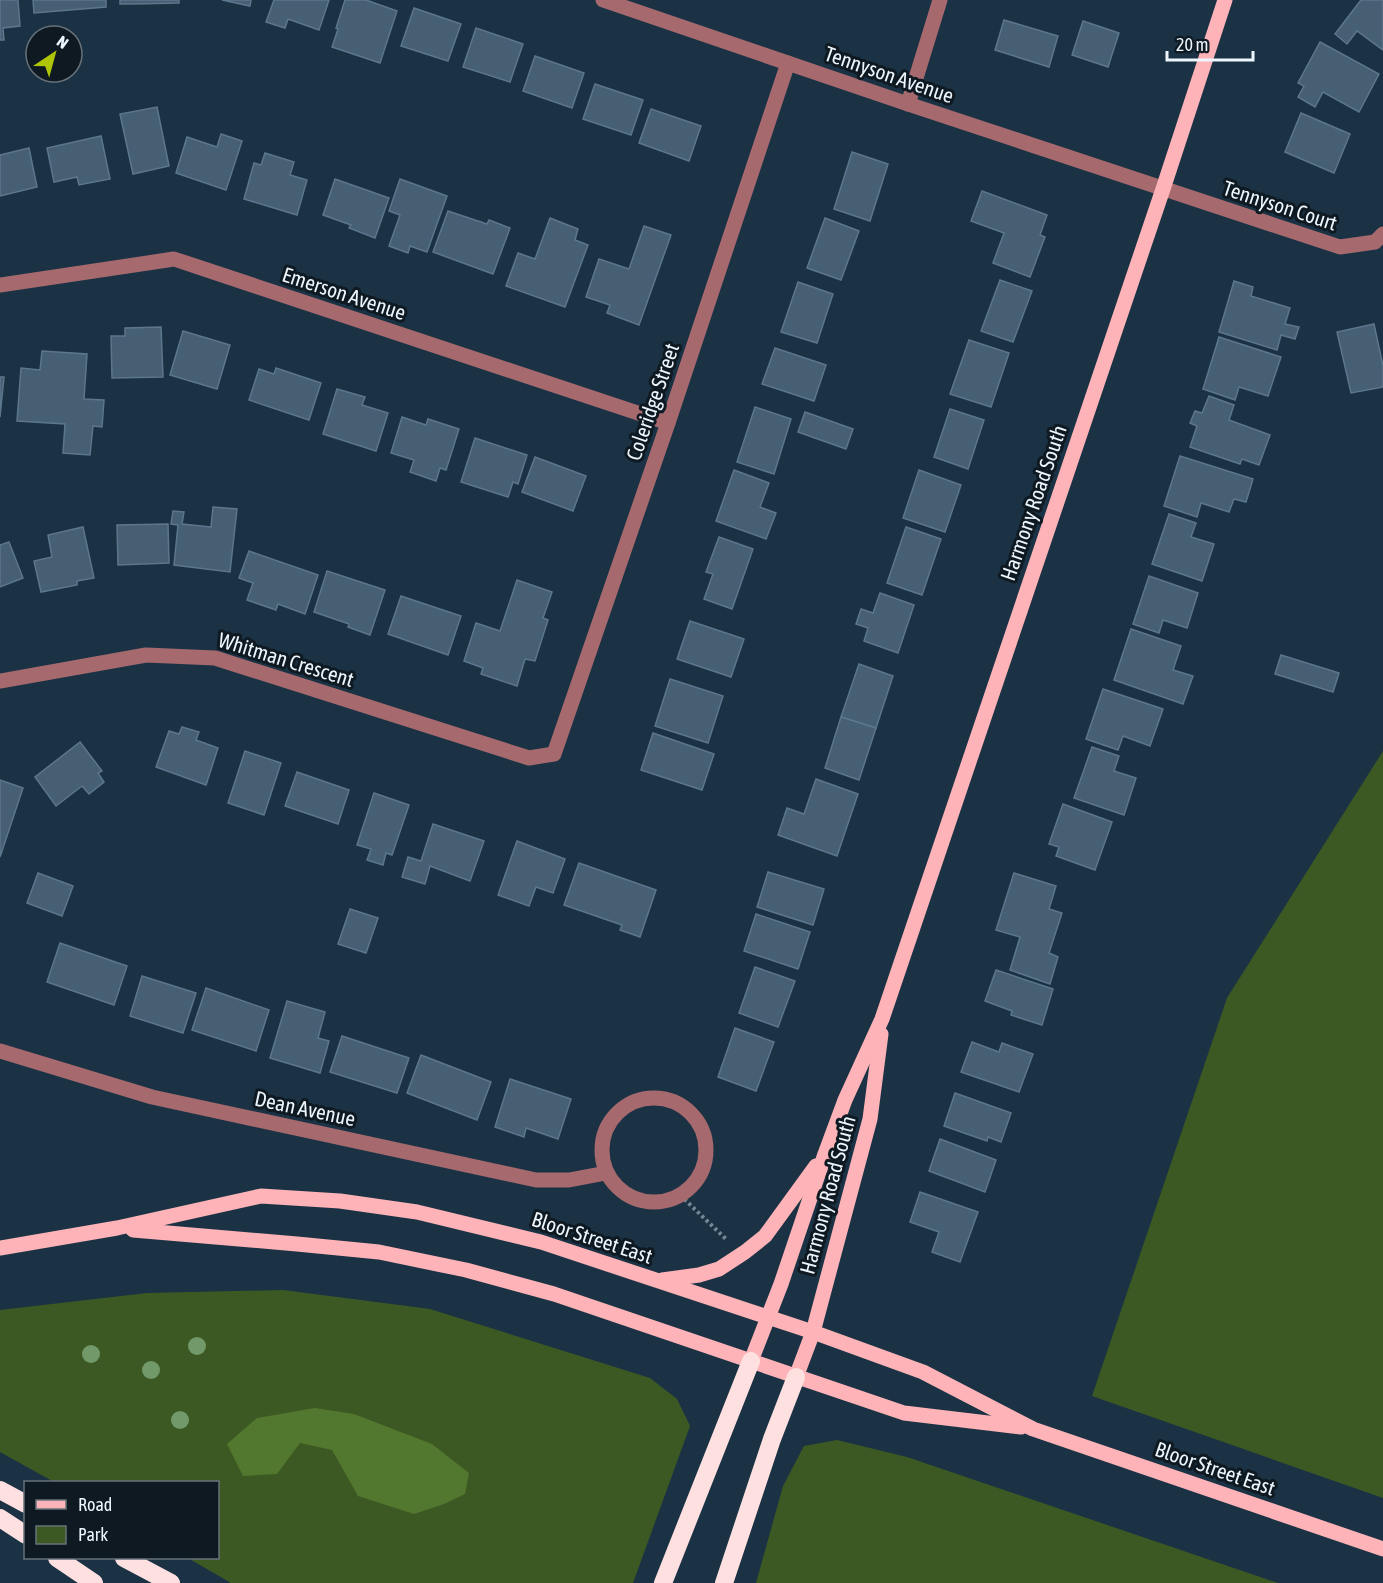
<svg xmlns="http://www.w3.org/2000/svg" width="1383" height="1583" font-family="'Asap Condensed',sans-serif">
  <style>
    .green { fill: #3d5923 }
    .forest { fill: #52772e }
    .building { fill: #465f73; stroke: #5c768b; stroke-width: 1.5 }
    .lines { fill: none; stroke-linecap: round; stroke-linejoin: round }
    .path { stroke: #768895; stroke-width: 4; stroke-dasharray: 3 3; stroke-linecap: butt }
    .minor { stroke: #a5696e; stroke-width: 15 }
    .major { stroke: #fdb3b7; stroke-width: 15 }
    .highway { stroke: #fee0e1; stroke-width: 18 }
    .tree { fill: #71996a }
    .labels { text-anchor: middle; stroke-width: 6; stroke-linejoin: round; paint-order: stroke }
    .street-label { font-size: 21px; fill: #edf6fd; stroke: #0e1921 }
  </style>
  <rect width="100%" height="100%" fill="#1a3244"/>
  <g class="green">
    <path d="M1383,751V1498L1092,1396L1227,998Z"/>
    <path d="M283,1290L430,1309L650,1378L677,1399L690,1426L633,1583H231L188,1558H218V1482H54L0,1452V1310L147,1293Z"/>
    <path d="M837,1440L907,1457L1278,1583H756L783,1486L804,1446Z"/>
  </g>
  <path class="forest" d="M315,1408L354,1414L432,1444L469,1473L465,1494L444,1504L414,1514L358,1496L332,1450L300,1443L277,1474L243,1476L227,1444L257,1418Z"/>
  <g class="building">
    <path d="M0,0H18L20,26L3,28L4,40H0Z"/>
    <path d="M33,0H106V7L34,13Z"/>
    <path d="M120,0H179V3L134,4H120Z"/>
    <path d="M222,0H251L250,6Z"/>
    <path d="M274,0H329L319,30L288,19L285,28L266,22Z"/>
    <path d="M345,0H366L397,11L380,63L332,47L338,29L336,28Z"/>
    <path d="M1361,0H1383V50L1357,31L1347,44L1335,34Z"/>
    <path d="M414,8L461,24L448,61L401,46Z"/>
    <path d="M1004,20L1058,36L1049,67L995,50Z"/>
    <path d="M1083,21L1119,33L1108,67L1072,55Z"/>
    <path d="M476,28L523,44L510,82L463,67Z"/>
    <path d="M1320,42L1379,74L1359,112L1323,92L1315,107L1298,97L1304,86L1298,83Z"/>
    <path d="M535,56L584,73L572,108L523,91Z"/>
    <path d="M595,84L643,100L631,135L583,119Z"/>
    <path d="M157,107L169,166L133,174L120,114Z"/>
    <path d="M651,109L701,126L689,161L639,143Z"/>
    <path d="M1301,113L1350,134L1334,173L1285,152Z"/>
    <path d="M221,134L242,141L226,190L176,173L187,137L217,147Z"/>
    <path d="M101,136L110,179L79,185L77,177L54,182L47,148Z"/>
    <path d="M29,148L37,187L0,196V155Z"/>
    <path d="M852,152L888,164L870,221L834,209Z"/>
    <path d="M265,153L294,162L290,175L307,180L297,215L244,199L254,163L261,165Z"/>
    <path d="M335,179L389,198L375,238L349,228L351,225L323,215Z"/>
    <path d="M400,179L447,196L427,252L410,246L408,253L389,246L400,215L389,211Z"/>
    <path d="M982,191L1047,215L1040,235L1045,237L1030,277L993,263L1004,233L971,221Z"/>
    <path d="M448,211L487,224L489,220L510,228L493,274L433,252Z"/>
    <path d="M550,218L578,229L575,240L588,245L565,307L506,286L518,253L535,259Z"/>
    <path d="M825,218L859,231L841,280L807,268Z"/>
    <path d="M644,226L671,235L639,325L607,313L610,305L586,297L599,259L629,269Z"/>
    <path d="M1000,280L1032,291L1013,342L981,331Z"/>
    <path d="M1234,281L1253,287L1251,296L1290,308L1285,324L1299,327L1295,339L1281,335L1277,350L1219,332Z"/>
    <path d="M798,282L833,294L817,343L781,332Z"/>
    <path d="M1374,324L1383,366V387L1351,393L1337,332Z"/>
    <path d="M161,327L163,377L112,378L111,336H125V328Z"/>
    <path d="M183,331L230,345L217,389L170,375Z"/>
    <path d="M1219,337L1281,357L1268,396L1239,387L1235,400L1203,389Z"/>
    <path d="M969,340L1009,353L991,407L950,394Z"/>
    <path d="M775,348L826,365L814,401L762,384Z"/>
    <path d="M42,351L87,354L84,399L104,400L102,427L93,426L90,455L63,453L65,424L17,421L21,368L40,370Z"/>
    <path d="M276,368L321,383L309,420L249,400L259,369L274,374Z"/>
    <path d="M0,377H4L0,417Z"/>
    <path d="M337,389L365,397L362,405L388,413L376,451L323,434Z"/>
    <path d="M1209,396L1234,405L1229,420L1270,435L1259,465L1242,459L1240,464L1190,447L1197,426L1190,423L1195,411L1202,413Z"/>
    <path d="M755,407L791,419L774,474L737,462Z"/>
    <path d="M950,409L984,420L968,469L934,457Z"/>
    <path d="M805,412L853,429L846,449L798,432Z"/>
    <path d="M402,417L426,425L428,419L459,429L446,470L440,468L436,481L410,472L414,460L391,453Z"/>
    <path d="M475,438L527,455L518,484L513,482L508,497L461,482Z"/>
    <path d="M1180,456L1253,479L1246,502L1234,499L1229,512L1201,503L1197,517L1164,506Z"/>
    <path d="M535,457L586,476L573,511L522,492Z"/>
    <path d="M734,470L769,483L760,507L776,513L766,539L716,521Z"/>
    <path d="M919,470L961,485L945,532L903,518Z"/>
    <path d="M213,507L237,509L230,572L174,565L178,525L171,524L173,511L184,512L182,524L211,527Z"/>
    <path d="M1169,514L1196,523L1191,537L1214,544L1202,581L1152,564Z"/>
    <path d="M168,524L169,563L118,565L117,525Z"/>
    <path d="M83,527L94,578L77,581V585L41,592L34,561L52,557L48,535Z"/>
    <path d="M906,527L941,539L922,595L887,583Z"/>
    <path d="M719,537L753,549L732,609L704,599L713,574L706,572Z"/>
    <path d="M9,542L23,578L0,587V545Z"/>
    <path d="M249,551L318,575L305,614L278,604L276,610L247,600L253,583L239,578Z"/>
    <path d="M327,571L385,590L370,635L348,627L349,624L314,612Z"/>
    <path d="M1149,576L1198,593L1187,628L1163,620L1159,633L1133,624Z"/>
    <path d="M517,580L552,592L543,618L548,620L535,661L525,659L517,686L481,674L483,668L464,661L476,623L500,631Z"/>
    <path d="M880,593L914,605L898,653L864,641L868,628L856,624L861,609L873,613Z"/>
    <path d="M401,596L461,616L448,655L388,634Z"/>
    <path d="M690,621L744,639L731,677L677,659Z"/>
    <path d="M1131,629L1181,646L1173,670L1193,676L1183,704L1114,680Z"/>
    <path d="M1281,655L1339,673L1333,692L1275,674Z"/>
    <path d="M859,664L893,676L876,728L841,717Z"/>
    <path d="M670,679L723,696L708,743L655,726Z"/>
    <path d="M1103,689L1163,709L1150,746L1123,736L1118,750L1086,739Z"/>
    <path d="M841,717L876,728L859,780L825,768Z"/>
    <path d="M182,727L199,732L196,740L218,748L206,785L156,767L169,731L179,734Z"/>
    <path d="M653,733L714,754L702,790L641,770Z"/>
    <path d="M80,742L102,771L98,773L104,782L89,794L82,786L56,806L35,777Z"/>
    <path d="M1092,747L1119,756L1114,771L1136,778L1124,815L1074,798Z"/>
    <path d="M245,751L281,763L264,815L228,803Z"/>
    <path d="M297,772L349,790L338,824L285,806Z"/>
    <path d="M816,779L858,794L837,856L778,835L787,808L804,814Z"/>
    <path d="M0,780L23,788L0,857Z"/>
    <path d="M374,793L409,805L392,855L386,853L383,865L367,860L371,849L357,845Z"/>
    <path d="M1063,804L1112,822L1095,870L1056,856L1059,847L1049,844Z"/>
    <path d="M433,824L484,841L470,881L430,866L425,884L402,877L408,857L421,861Z"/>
    <path d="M517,841L565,859L553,893L536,887L529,906L498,895Z"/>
    <path d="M579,863L656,890L640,937L620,930L622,925L564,905Z"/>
    <path d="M768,872L824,889L813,925L757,907Z"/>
    <path d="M38,873L73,886L62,916L27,903Z"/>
    <path d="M1014,873L1056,886L1049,909L1062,913L1049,953L1058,957L1050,984L1010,970L1020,937L996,930Z"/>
    <path d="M350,909L378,918L366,953L338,944Z"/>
    <path d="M756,914L810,932L798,969L744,951Z"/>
    <path d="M60,943L127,966L114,1005L47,982Z"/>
    <path d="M755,967L795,981L778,1027L739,1013Z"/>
    <path d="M996,970L1053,989L1042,1025L1011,1015L1012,1011L985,1001Z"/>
    <path d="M142,976L196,993L183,1033L130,1016Z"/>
    <path d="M206,988L269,1010L256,1051L192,1030Z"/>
    <path d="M287,1001L325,1012L318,1038L329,1041L320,1073L270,1058Z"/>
    <path d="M735,1028L774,1042L756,1091L718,1077Z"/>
    <path d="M342,1036L409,1058L397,1093L330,1072Z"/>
    <path d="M972,1042L999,1052L1002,1043L1033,1054L1019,1092L961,1072Z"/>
    <path d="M421,1055L491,1082L477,1120L407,1093Z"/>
    <path d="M510,1079L571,1099L558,1139L526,1128L524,1137L495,1127Z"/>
    <path d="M955,1093L1011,1113L1001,1142L988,1137L987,1141L944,1126Z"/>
    <path d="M940,1139L996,1160L985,1192L929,1171Z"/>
    <path d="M920,1192L978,1212L960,1262L932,1252L939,1232L910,1222Z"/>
  </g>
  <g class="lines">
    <path class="path" d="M680,1195L727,1240"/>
    <g class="minor">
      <path d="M603,0L908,104L1340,247L1375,242L1383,234"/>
      <path d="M908,104L940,0"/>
      <path d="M0,285L174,259L668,423"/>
      <path d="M0,681L146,655L215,658L529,758L554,754L668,423L788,63"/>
      <path d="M0,1051L152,1097L536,1180H569L606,1173"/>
      <circle cx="654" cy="1150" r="52"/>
    </g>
    <g class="major">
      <path d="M133,1230L297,1244L379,1252L466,1270L554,1294L904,1413L1021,1427"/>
      <path d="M0,1248L117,1228L261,1196L340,1201L417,1212L541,1242L813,1332L923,1372L1033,1429L1383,1549"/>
      <path d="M662,1280L699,1275L719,1269L745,1252L765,1236L816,1166"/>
      <path d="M751,1361L781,1284L825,1154L845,1100L882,1019L1163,189L1225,0"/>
      <path d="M796,1377L813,1332L870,1119L881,1034"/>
    </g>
    <g class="highway">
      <path d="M0,1490L26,1504"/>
      <path d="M0,1518L26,1535"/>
      <path d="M57,1558L94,1583"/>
      <path d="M124,1558L171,1583"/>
      <path d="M663,1583L751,1361"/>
      <path d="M724,1583L772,1439L796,1377"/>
    </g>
  </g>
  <g class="tree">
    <circle cx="197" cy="1346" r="9"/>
    <circle cx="91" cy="1354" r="9"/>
    <circle cx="151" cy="1370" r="9"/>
    <circle cx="180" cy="1420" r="9"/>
  </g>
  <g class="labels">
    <g class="street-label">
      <text transform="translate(889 75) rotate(19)" y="7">Tennyson Avenue</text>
      <text transform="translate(1280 206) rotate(18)" y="7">Tennyson Court</text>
      <text transform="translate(344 294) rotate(18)" y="7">Emerson Avenue</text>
      <text transform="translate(653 402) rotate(-71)" y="7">Coleridge Street</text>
      <text transform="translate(1034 503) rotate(-71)" y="7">Harmony Road South</text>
      <text transform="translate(286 660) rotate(17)" y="7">Whitman Crescent</text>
      <text transform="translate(305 1109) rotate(12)" y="7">Dean Avenue</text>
      <text transform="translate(828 1195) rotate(-75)" y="7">Harmony Road South</text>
      <text transform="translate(592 1238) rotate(18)" y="7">Bloor Street East</text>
      <text transform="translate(1215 1469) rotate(19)" y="7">Bloor Street East</text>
    </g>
  </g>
  <rect x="24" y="1481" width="195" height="78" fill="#0e1921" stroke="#677179" stroke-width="1.5"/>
  <rect x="36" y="1500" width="30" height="9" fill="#fdb3b7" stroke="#677179" stroke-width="1.5"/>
  <text x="78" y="1511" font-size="18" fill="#edf6fd">Road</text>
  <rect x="36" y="1526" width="30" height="18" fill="#3d5923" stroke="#677179" stroke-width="1.5"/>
  <text x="78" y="1541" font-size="18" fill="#edf6fd">Park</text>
  <g transform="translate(54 54) rotate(36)"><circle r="28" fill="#0e1921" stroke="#677179" stroke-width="1.5"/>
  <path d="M0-4.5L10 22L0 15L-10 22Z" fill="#afc507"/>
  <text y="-9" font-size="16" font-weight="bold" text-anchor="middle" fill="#edf6fd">N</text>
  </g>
  <path d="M1167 51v9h86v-9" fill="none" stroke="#edf6fd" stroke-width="3"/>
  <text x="1176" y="51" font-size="18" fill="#edf6fd" stroke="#0e1921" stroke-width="4.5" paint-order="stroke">20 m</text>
</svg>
